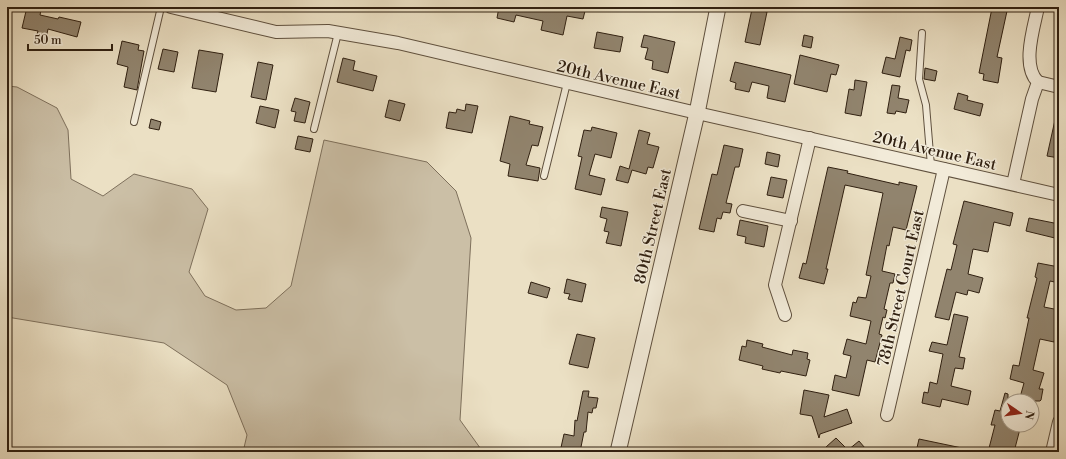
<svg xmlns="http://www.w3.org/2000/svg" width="1066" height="459" font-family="'Libre Bodoni',serif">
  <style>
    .green { fill: #cbbfa6; stroke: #7e705c }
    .building { fill: #91846e; stroke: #302011 }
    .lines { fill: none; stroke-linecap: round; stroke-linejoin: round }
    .service-casing { stroke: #5f503e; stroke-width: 8 }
    .minor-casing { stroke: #5f503e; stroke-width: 14 }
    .tertiary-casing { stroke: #5f503e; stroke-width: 17 }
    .service { stroke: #f2ebd9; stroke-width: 6 }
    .minor { stroke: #f2ebd9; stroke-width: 12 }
    .tertiary { stroke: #f2ebd9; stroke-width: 15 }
    .labels { text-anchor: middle; stroke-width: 3; stroke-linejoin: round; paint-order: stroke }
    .street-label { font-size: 16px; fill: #302011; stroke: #f2ebd9 }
  </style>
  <rect width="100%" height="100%" fill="#ebe0c4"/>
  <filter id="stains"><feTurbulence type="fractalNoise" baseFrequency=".005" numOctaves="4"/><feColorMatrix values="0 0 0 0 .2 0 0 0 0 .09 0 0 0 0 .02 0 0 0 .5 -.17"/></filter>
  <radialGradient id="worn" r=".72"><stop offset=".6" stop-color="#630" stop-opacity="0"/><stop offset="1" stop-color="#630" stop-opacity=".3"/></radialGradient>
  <path class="green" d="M7,86L17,87L57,108L68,130L71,179L103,196L134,174L192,189L208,209L189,272L205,296L236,310L266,308L291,286L324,140L427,162L456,191L471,238L460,420L483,452H243L247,435L227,385L164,343L7,317Z"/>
  <g class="building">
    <path d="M27,7H36V9L41,10L40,15L58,19L59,17L81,22L77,37L48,29L45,43L35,41L38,31L22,28Z"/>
    <path d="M499,7H538L546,9V7H586L583,19L567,16L563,35L541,30L543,21L516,15L514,22L497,18Z"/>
    <path d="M992,8L1007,11L997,57L1002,58L998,83L983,80L984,74L979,73Z"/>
    <path d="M752,9L767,12L760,45L745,42Z"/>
    <path d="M597,32L623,37L620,52L594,48Z"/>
    <path d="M644,35L675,42L668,73L652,69L653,61L645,59L648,48L641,47Z"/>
    <path d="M804,35L813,37L811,48L802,46Z"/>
    <path d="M900,37L912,40L910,51L906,50L900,77L882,73L886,57L895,59Z"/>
    <path d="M122,41L139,45L138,50L144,51L137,90L124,87L128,67L117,64Z"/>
    <path d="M163,49L178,52L174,72L158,69Z"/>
    <path d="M199,50L223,54L216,92L192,88Z"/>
    <path d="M800,55L839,65L836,75L831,74L827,92L794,84Z"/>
    <path d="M343,58L355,61L353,70L377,76L373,91L337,82Z"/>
    <path d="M258,62L273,65L266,100L251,97Z"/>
    <path d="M735,62L791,75L785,102L767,98L769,86L752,82L749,92L735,89L736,83L730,81Z"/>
    <path d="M925,68L937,71L935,81L924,79Z"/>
    <path d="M855,80L867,82L861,116L845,113L849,89L854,90Z"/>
    <path d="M892,85L900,86L898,98L909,100L906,113L896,111L895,114L887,113Z"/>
    <path d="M958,93L968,96L967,100L983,104L980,116L954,109Z"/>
    <path d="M295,98L310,102L305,123L294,121L296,112L291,111Z"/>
    <path d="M389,100L405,104L400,121L385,117Z"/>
    <path d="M466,104L478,106L472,133L446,128L449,112L456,113L457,109L465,111Z"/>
    <path d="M260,106L279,110L275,128L256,123Z"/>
    <path d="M510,116L530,121L529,124L543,127L538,146L532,145L526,165L540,168L538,181L508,176L510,164L500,161Z"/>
    <path d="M151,119L161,122L159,130L149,128Z"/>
    <path d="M1055,120H1059V158L1047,156Z"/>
    <path d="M592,127L617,133L611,158L595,154L589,175L605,179L601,195L575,189L582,157L578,156L584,130L591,131Z"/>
    <path d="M639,130L650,133L647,144L659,147L653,168L648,167L646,174L632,170L628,183L616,180L620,166L629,169Z"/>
    <path d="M298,136L313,139L310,152L295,149Z"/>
    <path d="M724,145L743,149L739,167H735L726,203L732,204L730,213L723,212L721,219L717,218L714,232L699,229L712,174L717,175Z"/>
    <path d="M767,152L780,155L778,167L765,164Z"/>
    <path d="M828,167L848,171L847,173L899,185V182L917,186L906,230L893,227L889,246L887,245L882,271L895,274L893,283H890L884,309L887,310L885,318L883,317L879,334L882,335L875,362L867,360L859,396L832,390L835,375L846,378L851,356L843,354L847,339L866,344L871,321L850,316L853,302L856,303L858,297L866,298L871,276L866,275L883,193L845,185L826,269H828L824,284L799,278L803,263L806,264Z"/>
    <path d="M771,177L787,180L783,198L767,195Z"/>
    <path d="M964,201L1013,213L1010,226L994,222L988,252L973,249L968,274L983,278L979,293L968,290L967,295L956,292L949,320L935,317L947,269L951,270L957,245L953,244Z"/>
    <path d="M602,207L628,212L621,246L606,243L609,232L604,231L607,219L600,217Z"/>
    <path d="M1029,218L1059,224V239L1026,231Z"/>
    <path d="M740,220L768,226L764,247L745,243L746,237L737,235Z"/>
    <path d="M1038,263L1059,267V283L1050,281L1044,307L1059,310V320L1054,342L1040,339L1033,370L1044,373L1039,389H1043L1041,400L1040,401H1019L1024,383L1010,379L1013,365L1019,366L1029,318H1027L1037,278L1035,277Z"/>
    <path d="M567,279L586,284L582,302L568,299L570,294L564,293Z"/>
    <path d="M531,282L550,288L547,298L528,293Z"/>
    <path d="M954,314L968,317L959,357L965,358L963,369L955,368L951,386L971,391L968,405L942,399L940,407L922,403L924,392L928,393L930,382L937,384L943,354L929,351L932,342L947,345Z"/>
    <path d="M577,334L595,338L588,368L569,364Z"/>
    <path d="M747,340L763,344L762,347L792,355L793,350L808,353L807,359L810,360L806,376L781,371L780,373L762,369L763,366L739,360L742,346L746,347Z"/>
    <path d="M804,390L829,395L824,417L847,409L852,423L820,434L819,438L812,416L800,414Z"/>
    <path d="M583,391H589L588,397L598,398L596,408H593L592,413L588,412L586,432H584L580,452H560L564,434L574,436L575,420L577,421Z"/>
    <path d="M1005,393L1008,394V425H1021L1014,452H988L995,425H991L995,410L1000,411Z"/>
    <path d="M836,438L848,450L859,441L865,448L860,452H831L826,447Z"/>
    <path d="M919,439L962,448V452H916Z"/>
  </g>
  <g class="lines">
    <g class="service-casing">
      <g id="service">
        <path d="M922,33L919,79L926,105L931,166"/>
        <path d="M134,122L161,7"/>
        <path d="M314,129L338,33"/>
        <path d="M544,176L567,83"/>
      </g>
    </g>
    <g class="minor-casing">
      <g id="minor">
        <path d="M171,7L276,32L328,31L398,43L697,113L1059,195"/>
        <path d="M1038,82L1059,87"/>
        <path d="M1013,184L1032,99L1038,82C1021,66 1034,27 1038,7"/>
        <path d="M743,211L791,221"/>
        <path d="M785,315L775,285L810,138"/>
        <path d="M887,415L944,169"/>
        <path d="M1052,452L1059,422"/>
      </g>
    </g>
    <g class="tertiary-casing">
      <path id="tertiary" d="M618,452L697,113L718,7"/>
    </g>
    <use href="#service" class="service"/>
    <use href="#minor" class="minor"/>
    <use href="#tertiary" class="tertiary"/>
  </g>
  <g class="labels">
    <g class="street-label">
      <text transform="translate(619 79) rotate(13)" y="6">20th Avenue East</text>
      <text transform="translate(935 150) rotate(13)" y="6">20th Avenue East</text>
      <text transform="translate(652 226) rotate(-77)" y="6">80th Street East</text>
      <text transform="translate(900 288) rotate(-77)" y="6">78th Street Court East</text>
    </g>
  </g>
  <rect width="1066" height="459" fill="none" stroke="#ebe0c4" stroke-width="24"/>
  <rect x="8" y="8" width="1050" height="443" fill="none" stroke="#302011" stroke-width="2"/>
  <rect x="12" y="12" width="1042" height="435" fill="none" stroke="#302011"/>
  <g transform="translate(1020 413) rotate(103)"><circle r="19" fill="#f2ebd9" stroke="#a49a89"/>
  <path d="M0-3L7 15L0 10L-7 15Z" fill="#8f2418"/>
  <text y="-6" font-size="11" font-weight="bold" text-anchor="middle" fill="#302011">N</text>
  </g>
  <path d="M28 44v6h84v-6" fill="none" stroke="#302011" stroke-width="2"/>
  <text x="34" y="44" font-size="12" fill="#302011" stroke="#f2ebd9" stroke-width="3" paint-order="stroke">50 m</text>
  <rect width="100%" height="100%" filter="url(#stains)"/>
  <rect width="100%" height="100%" fill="url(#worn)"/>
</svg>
